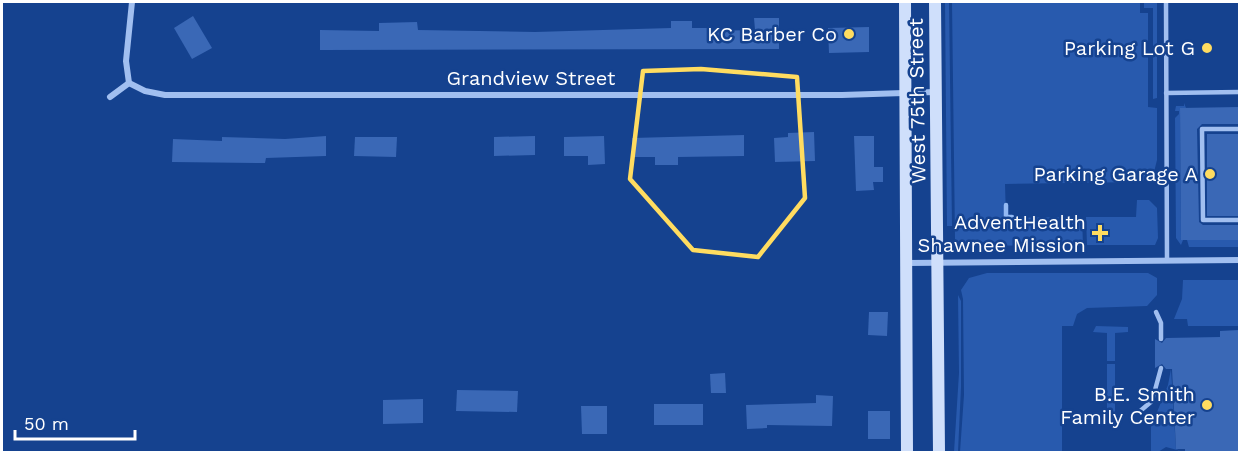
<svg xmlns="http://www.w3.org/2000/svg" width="1241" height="454" font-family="'Work Sans',sans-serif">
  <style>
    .green { fill: #285aae }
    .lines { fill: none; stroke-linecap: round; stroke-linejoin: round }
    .stream { stroke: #93b9f3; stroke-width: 4.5 }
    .building { fill: #3a68b6 }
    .lane { stroke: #a1bff0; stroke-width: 4.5 }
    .street { stroke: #a1bff0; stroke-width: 6 }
    .secondary { stroke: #cfdffb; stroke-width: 12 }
    .marked { fill: none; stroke: #ffdc60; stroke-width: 4.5; stroke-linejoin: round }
    .poi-dot { fill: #ffdc60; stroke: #15428f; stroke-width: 2 }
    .labels { text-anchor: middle; stroke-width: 5; stroke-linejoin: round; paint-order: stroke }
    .poi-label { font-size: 20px; fill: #fff; stroke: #15428f; text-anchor: end }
    .street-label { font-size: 20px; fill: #fff; stroke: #15428f }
  </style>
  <rect width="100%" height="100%" fill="#15428f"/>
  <g class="green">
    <path d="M945,2H949L952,226H947Z"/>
    <path d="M952,2H1140V13H1148V107L1157,108V160L1153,176L1140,182L1005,184L1006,218L1082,217L1083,245L964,246L955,239Z"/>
    <path d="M1144,2H1157V98L1153,99V8H1144Z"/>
    <path d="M1184,103L1186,108H1180L1181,240H1183L1181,245L1176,238L1175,118L1179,114V111H1175L1176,106H1184Z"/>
    <path d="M1137,200H1149L1157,208L1158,238L1155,245H1087L1086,217H1136Z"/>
    <path d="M1187,240H1239V247H1189Z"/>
    <path d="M987,273H1148L1157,278V295L1147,306L1087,308L1077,314L1073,326H1062V452H960L964,395L963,299L961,290L969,278Z"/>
    <path d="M1183,280H1239V326H1188L1187,319H1174L1182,299Z"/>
    <path d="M958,295L961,301V387L958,452H954L959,373Z"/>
    <path d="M1096,326L1128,327V332L1115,333V361H1107V333L1093,332Z"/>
    <rect x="1107" y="364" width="8" height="56"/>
    <path d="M1171,369L1176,449L1181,451L1166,447L1158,452H1151V427L1168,385Z"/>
  </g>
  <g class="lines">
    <path class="stream" d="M1006,205V217H1012"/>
  </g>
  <g class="building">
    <path d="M193,16L212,48L192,59L174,28Z"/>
    <path d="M754,18H779V49L320,50V30L379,31V23L417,22L418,30L535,32L671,28V21H692V28H712V31L755,30Z"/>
    <path d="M869,27V52L829,53L828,28Z"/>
    <path d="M1239,107V124H1202L1197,129L1199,222L1203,225H1239V240H1181L1180,108Z"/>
    <path d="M814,132L815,161L775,162L774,138L788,137V133Z"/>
    <rect x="1207" y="134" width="32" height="82"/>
    <path d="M744,135V156L678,157V165H655V157H632V138Z"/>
    <path d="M326,136V156L266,158L265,163L172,162L173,139L222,141V137L285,139Z"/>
    <path d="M535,136V155L494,156V137Z"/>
    <path d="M604,136L605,164L588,165V156H564V137Z"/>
    <path d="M854,136H874V167H883V182H873L874,190L856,191Z"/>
    <path d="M355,137H397L396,157L354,156Z"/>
    <path d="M869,312H888L887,336L868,335Z"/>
    <path d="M1239,330V453H1185V449H1176L1172,369H1166L1162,364L1155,368V339L1162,343L1166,338L1220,337V331Z"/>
    <path d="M725,373L726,393H711L710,374Z"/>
    <path d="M457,390L518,391L517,412L456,411Z"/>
    <path d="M816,395L833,396L832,426L767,425V428L747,429L746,405L816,403Z"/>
    <path d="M423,399V423L383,424V400Z"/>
    <rect x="654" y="404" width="49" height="21"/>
    <path d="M581,406H607V434H582Z"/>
    <rect x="868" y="411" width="22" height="28"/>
  </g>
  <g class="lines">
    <g class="lane">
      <path d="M1166,2L1167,260"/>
      <path d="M1166,93L1240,92"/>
      <path d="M1240,129H1202L1203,220H1240"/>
      <path d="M1156,312L1161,323V339"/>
      <path d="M1139,412L1152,401L1161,368"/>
    </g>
    <g class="street">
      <path d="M129,83L145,91L165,95H842L935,92"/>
      <path d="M129,83L126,61L132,2"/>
      <path d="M110,97L129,83"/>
      <path d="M907,263L1240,260"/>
    </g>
    <g class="secondary">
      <path d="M905,2L907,452"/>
      <path d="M935,2L939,452"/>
    </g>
  </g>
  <path class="marked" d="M701,69L797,77L805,198L758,257L693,250L630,179L643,71Z"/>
  <g class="poi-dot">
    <circle cx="849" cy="34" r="6"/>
    <circle cx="1207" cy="48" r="6"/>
    <circle cx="1210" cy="174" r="6"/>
    <path d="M1097 224h6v6h6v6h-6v6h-6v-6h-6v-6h6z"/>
    <circle cx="1207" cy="405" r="6"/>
  </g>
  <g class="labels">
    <g class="poi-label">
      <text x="837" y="41">KC Barber Co</text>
      <text x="1195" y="55">Parking Lot G</text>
      <text x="1198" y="181">Parking Garage A</text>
      <text x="1086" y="229">AdventHealth<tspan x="1086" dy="23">Shawnee Mission</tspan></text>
      <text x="1195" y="401">B.E. Smith<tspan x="1195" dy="23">Family Center</tspan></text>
    </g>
    <g class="street-label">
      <text x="531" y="85">Grandview Street</text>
      <text transform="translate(917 101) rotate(-91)" y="7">West 75th Street</text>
    </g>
  </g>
  <rect width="1241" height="454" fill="none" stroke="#ffffff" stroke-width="6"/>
  <path d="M15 430v9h120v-9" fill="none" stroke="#ffffff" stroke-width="3"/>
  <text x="24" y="430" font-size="18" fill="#ffffff" stroke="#15428f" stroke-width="4.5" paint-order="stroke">50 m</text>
</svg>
